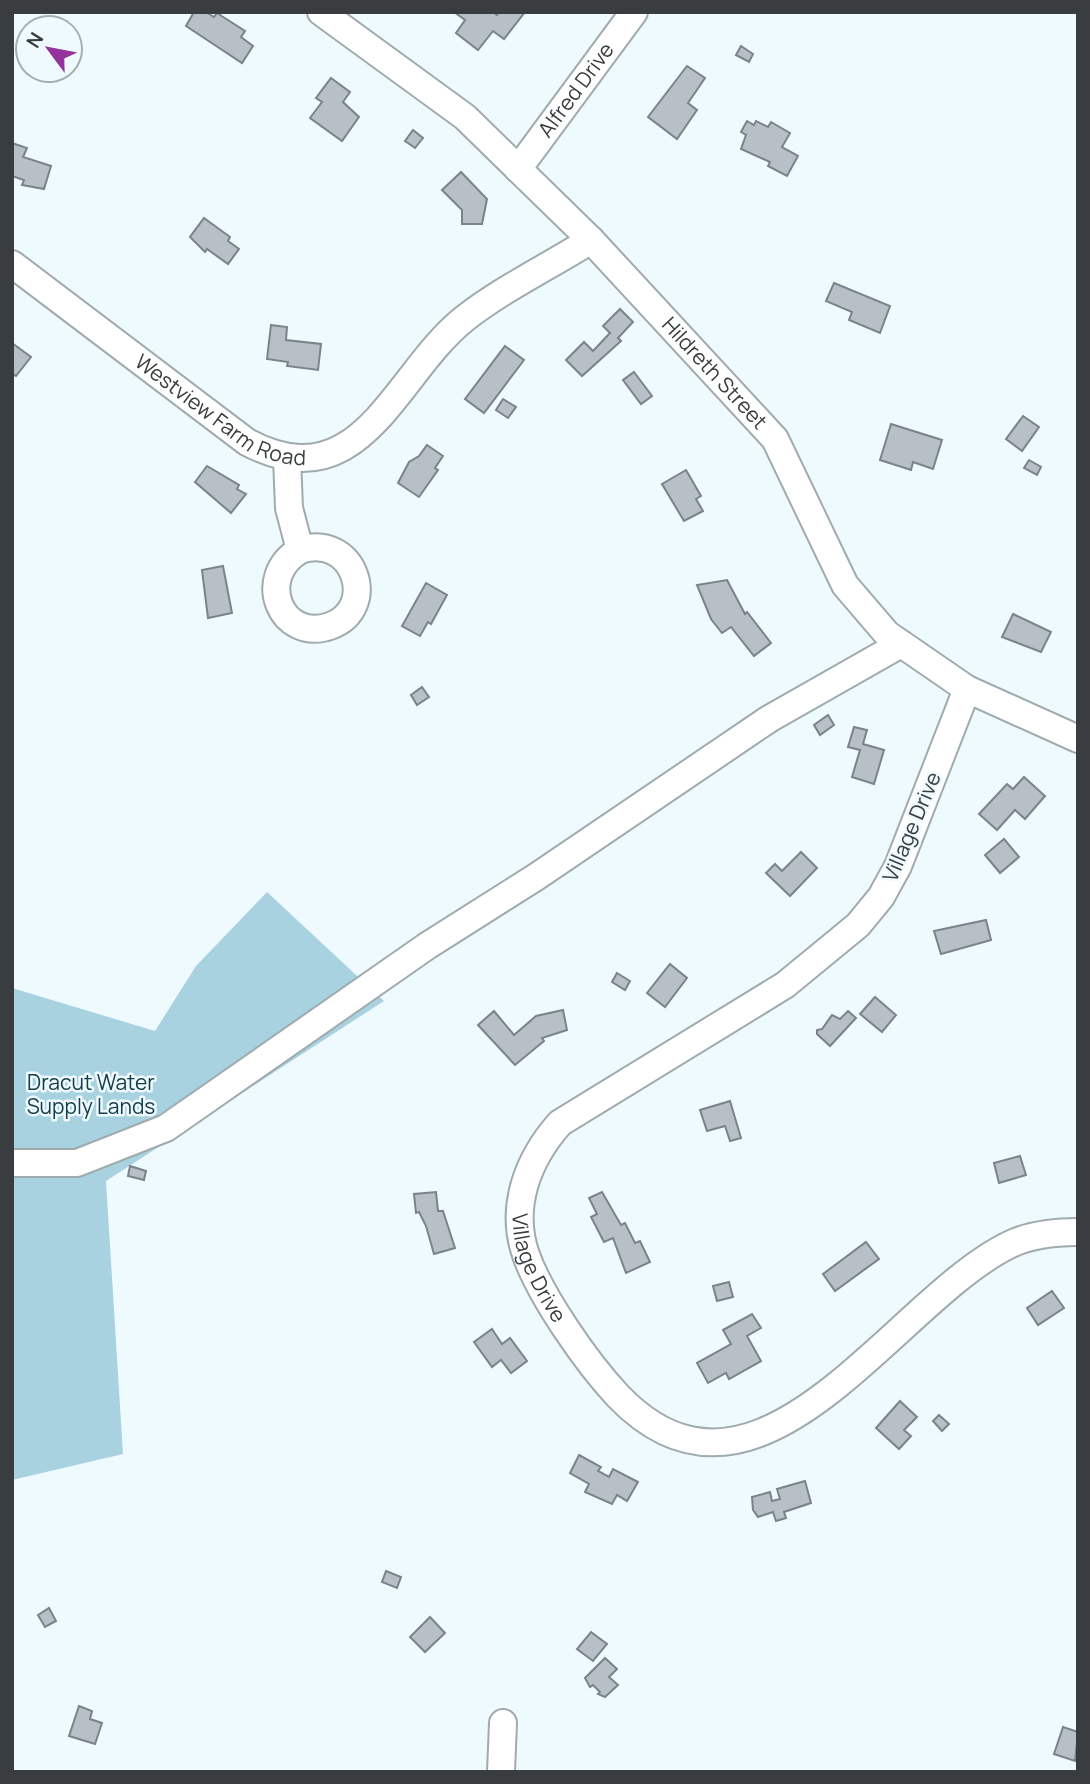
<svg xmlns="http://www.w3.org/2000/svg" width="1090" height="1784" font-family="Manrope,sans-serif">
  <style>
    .green { fill: #a9d2e1 }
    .building { fill: #b8c0c7; stroke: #7b838a; stroke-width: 2 }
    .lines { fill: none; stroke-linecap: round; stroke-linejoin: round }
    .minor-casing { stroke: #a0abaf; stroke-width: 30 }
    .minor { stroke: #fff; stroke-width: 26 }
    .labels { text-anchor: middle; stroke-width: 5; stroke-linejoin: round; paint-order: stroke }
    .street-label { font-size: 21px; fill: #393d3f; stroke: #effafe }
    .park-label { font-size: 21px; fill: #133b47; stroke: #effafe }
  </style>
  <rect width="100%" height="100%" fill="#effafe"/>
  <path class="green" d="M267,892L384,1001L106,1181L123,1454L12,1480V988L155,1031L196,966Z"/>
  <g class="building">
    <path d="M194,12H206L214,17L217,13L245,31L241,37L253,46L242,63L186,26Z"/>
    <path d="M454,12H493L497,15L499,12H525L504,39L493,31L478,50L456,33L465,20Z"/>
    <path d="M741,46L753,54L749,62L736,55Z"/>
    <path d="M687,66L705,78L688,103L697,110L677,139L648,117Z"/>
    <path d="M331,78L350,92L343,102L359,117L342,141L310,118L322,102L316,98Z"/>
    <path d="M747,121L754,125L756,121L768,127L771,122L790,133L782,147L798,156L787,176L768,166L770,162L741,149L746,135L741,132Z"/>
    <path d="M413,130L423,138L415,148L405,141Z"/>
    <path d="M12,143L27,148L23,157L51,166L44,189L22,185L24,180L12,176Z"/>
    <path d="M461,172L487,199L482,224H462V210L442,190Z"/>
    <path d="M204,218L230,237L228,241L239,249L228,264L207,249L205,252L190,237Z"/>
    <path d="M834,283L890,306L880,333L849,320L852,312L826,301Z"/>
    <path d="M620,309L633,322L618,338L621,341L582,376L566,360L584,342L593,351L610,333L603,326Z"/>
    <path d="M271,325L287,327L286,340L321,344L318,370L287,366L288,362L267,359Z"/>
    <path d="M12,343L31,357L16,376L12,374Z"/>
    <path d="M505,346L524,360L484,413L465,399Z"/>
    <path d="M634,372L652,396L641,404L623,380Z"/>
    <path d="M503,399L516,407L508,418L496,410Z"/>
    <path d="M1023,416L1039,427L1022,451L1006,439Z"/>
    <path d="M891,424L942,440L933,469L913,462L911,470L880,460Z"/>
    <path d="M427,445L443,456L435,468L438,470L419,497L398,483L409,462L419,456Z"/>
    <path d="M1029,460L1041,467L1037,475L1024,468Z"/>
    <path d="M207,466L239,485L237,489L246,494L231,513L195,482Z"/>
    <path d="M686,470L701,496L696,499L703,511L684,521L662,484Z"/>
    <path d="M223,566L232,613L208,618L202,570Z"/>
    <path d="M727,580L745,614L747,612L771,643L754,656L731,627L722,633L711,619L697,585Z"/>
    <path d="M426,583L447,595L431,624L428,622L420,636L402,626Z"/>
    <path d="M1013,614L1051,632L1041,652L1002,637Z"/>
    <path d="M422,687L429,697L417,705L411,695Z"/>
    <path d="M828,715L834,725L820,735L814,725Z"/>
    <path d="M854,727L867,730L863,744L884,750L874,784L852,777L860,750L848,747Z"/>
    <path d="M1024,777L1045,796L1025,819L1015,810L997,830L979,814L1007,784L1013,789Z"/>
    <path d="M1004,839L1019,857L1000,873L985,855Z"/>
    <path d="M801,852L817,868L790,896L766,873L775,864L782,871Z"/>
    <path d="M986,920L991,940L941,954L934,931Z"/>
    <path d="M670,964L687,978L665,1007L647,993Z"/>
    <path d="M617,973L630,981L625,990L612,982Z"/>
    <path d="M875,997L896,1015L882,1032L860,1014Z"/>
    <path d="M563,1010L567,1030L542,1038L544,1041L515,1065L478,1025L494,1011L514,1035L536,1016Z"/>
    <path d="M848,1011L856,1018L830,1046L817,1034V1030L822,1029L832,1015L840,1019Z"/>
    <path d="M730,1101L741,1138L730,1141L725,1126L707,1131L700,1110Z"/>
    <path d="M1020,1156L1026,1175L999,1183L994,1163Z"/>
    <path d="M130,1166L146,1171L144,1180L128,1176Z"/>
    <path d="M436,1192L438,1211H443L455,1248L434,1254L426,1226L419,1212L416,1213L414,1194Z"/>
    <path d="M602,1192L621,1225L625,1223L635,1243L640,1241L650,1262L626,1273L613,1238L604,1242L591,1217L597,1214L589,1198Z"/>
    <path d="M866,1242L879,1259L835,1291L823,1274Z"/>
    <path d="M729,1282L733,1297L717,1301L713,1286Z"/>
    <path d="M1052,1291L1064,1308L1038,1325L1027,1308Z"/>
    <path d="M752,1314L761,1328L747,1336L761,1361L729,1379L726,1373L708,1383L697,1363L731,1344L723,1330Z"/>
    <path d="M492,1329L502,1344L510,1338L527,1361L511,1373L501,1360L492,1367L474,1342Z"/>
    <path d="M900,1401L917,1417L904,1430L911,1436L899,1449L876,1428Z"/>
    <path d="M939,1415L949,1424L942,1431L933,1421Z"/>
    <path d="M579,1455L601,1467L598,1471L609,1477L613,1469L638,1482L627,1501L617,1495L612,1504L585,1492L589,1484L570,1473Z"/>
    <path d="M805,1481L811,1503L784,1512L786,1518L776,1521L773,1512L758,1517L753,1510L752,1497L770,1492L772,1501L780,1499L777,1489Z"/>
    <path d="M386,1571L401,1577L397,1588L382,1582Z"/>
    <path d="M49,1608L56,1621L45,1627L38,1615Z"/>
    <path d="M430,1617L445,1633L425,1652L410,1637Z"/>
    <path d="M591,1632L607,1644L593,1661L577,1649Z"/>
    <path d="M605,1658L617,1669L609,1677L618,1685L605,1697L598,1694L600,1692L593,1685L590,1687L585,1678Z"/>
    <path d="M79,1706L92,1711L90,1719L102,1723L95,1744L69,1736Z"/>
    <path d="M1063,1727L1078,1732L1075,1761L1054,1754Z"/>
  </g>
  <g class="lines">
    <g class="minor-casing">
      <g id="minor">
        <path id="s1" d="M321,12L465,117L591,240L775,439L845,585L887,634L967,689L1078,739"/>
        <path id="s2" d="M518,169L634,12"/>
        <path id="s3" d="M12,264L247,442C361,503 394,375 464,319C502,289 550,266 591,240"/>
        <path d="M287,458L289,508L300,550C354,532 380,608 330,626C281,643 254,577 300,550"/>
        <path id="s4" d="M967,689L898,866L881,897L858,925L785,985L560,1123C528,1159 509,1207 526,1255C541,1297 587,1363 618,1396C759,1543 894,1299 1011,1244C1032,1234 1055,1232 1078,1232"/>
        <path d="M12,1163H77L166,1128L427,946L536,877L769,719L901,644"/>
        <path d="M501,1772L503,1723"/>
      </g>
    </g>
    <use href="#minor" class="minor"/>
  </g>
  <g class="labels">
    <g class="street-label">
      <text dy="7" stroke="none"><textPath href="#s2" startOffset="98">Alfred Drive</textPath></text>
      <text dy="7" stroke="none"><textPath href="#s1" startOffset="536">Hildreth Street</textPath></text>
      <text dy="7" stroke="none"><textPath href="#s3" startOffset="257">Westview Farm Road</textPath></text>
      <text transform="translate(912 827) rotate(-67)" y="7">Village Drive</text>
      <text dy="7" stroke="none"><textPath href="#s4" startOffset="779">Village Drive</textPath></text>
    </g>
    <g class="park-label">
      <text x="91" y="1090">Dracut Water<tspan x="91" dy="24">Supply Lands</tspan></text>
    </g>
  </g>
  <rect width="1090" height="1784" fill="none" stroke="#393d3f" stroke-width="28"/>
  <g transform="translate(49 49) rotate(302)"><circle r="33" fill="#effafe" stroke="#a6aeb2" stroke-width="2"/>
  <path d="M0-5L12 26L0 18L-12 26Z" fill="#93339b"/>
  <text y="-10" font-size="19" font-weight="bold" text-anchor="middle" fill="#393d3f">N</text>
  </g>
</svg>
